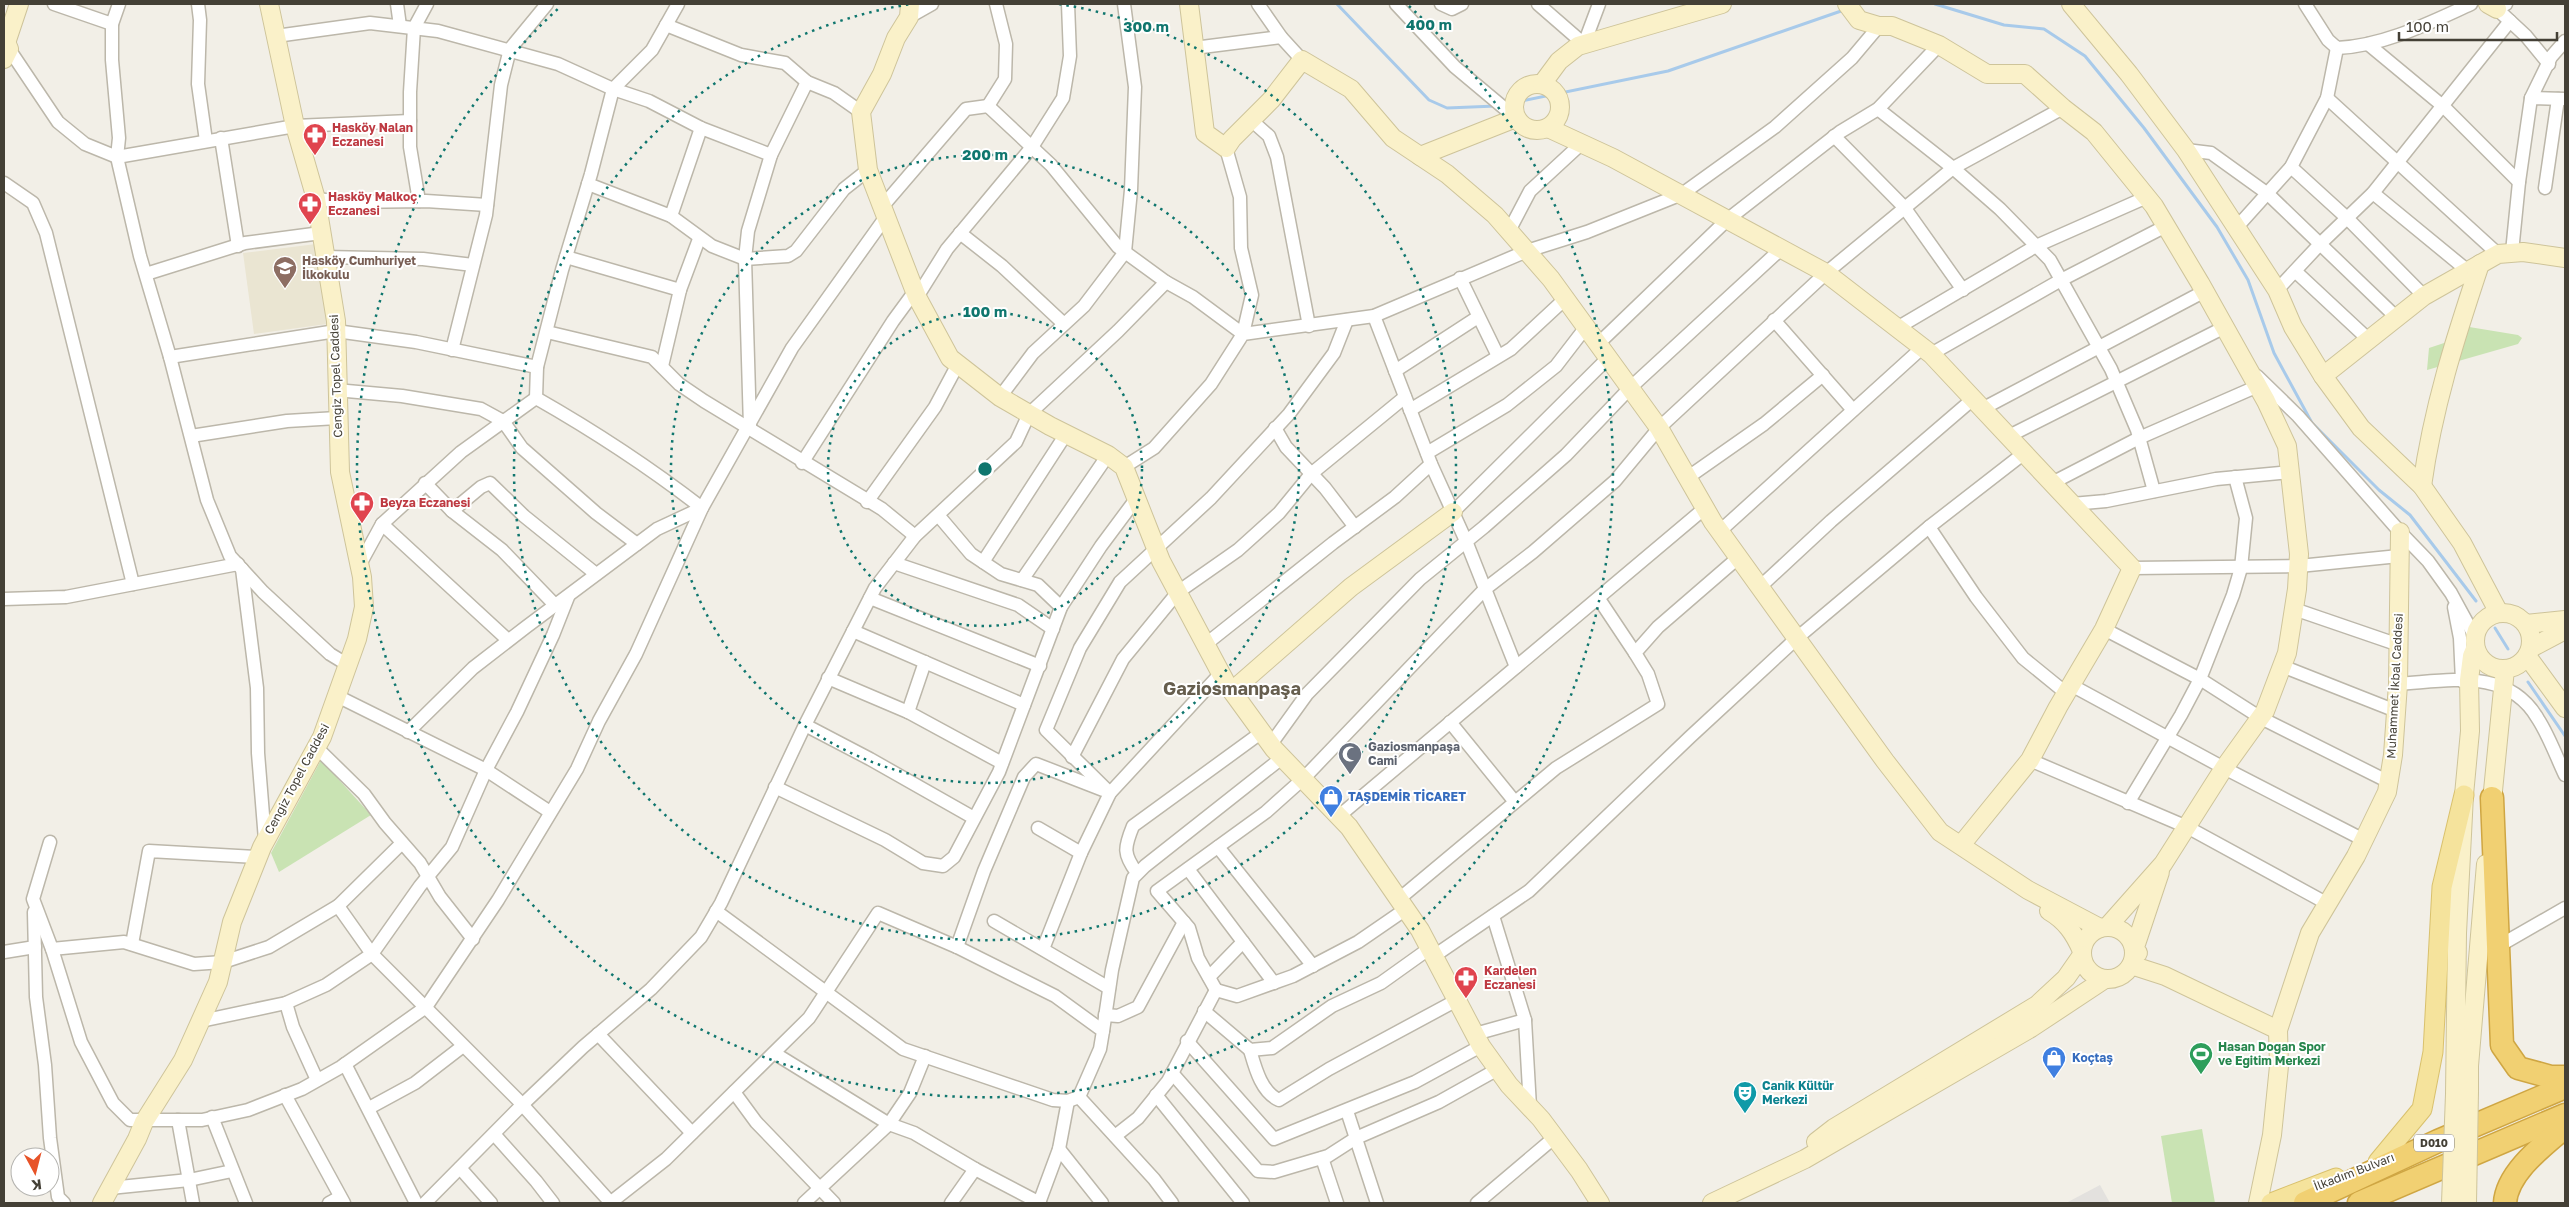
<svg xmlns="http://www.w3.org/2000/svg" width="2569" height="1207" font-family="'Golos Text',sans-serif">
  <style>
    .education { fill: #eae5d2 }
    .green { fill: #c9e3b3 }
    .parking { fill: #e3e1de }
    .lines { fill: none; stroke-linecap: round; stroke-linejoin: round }
    .stream { stroke: #a8caea; stroke-width: 3 }
    .street-casing { stroke: #bcb7aa; stroke-width: 15 }
    .secondary-casing { stroke: #cec49a; stroke-width: 20 }
    .primary-casing { stroke: #d9c16d; stroke-width: 21 }
    .highway-casing { stroke: #cfa643; stroke-width: 25 }
    .street { stroke: #fff; stroke-width: 12 }
    .secondary { stroke: #faf1c9; stroke-width: 18 }
    .primary { stroke: #f5e39c; stroke-width: 19 }
    .highway { stroke: #f1d072; stroke-width: 22 }
    .secondary-bridge-casing { stroke: #cec49a; stroke-width: 20; stroke-linecap: butt }
    .secondary-bridge { stroke: #faf1c9; stroke-width: 18 }
    .ring { fill: none; stroke: #0f766e; stroke-width: 2.5; stroke-dasharray: 2.5 5 }
    .labels { text-anchor: middle; stroke-width: 4; stroke-linejoin: round; paint-order: stroke }
    .shield { fill: #fff; stroke: #7c7972; stroke-width: 1 }
    .shield-label { font-size: 11px; font-weight: bold; fill: #444036 }
    .health-label { font-size: 12px; font-weight: bold; fill: #be3a42; stroke: #fff; text-anchor: start }
    .education-label { font-size: 12px; font-weight: bold; fill: #785e54; stroke: #fff; text-anchor: start }
    .street-label { font-size: 12px; fill: #444036; stroke: #fff }
    .worship-label { font-size: 12px; font-weight: bold; fill: #5b616d; stroke: #fff; text-anchor: start }
    .shop-label { font-size: 12px; font-weight: bold; fill: #366cbe; stroke: #fff; text-anchor: start }
    .leisure-label { font-size: 12px; font-weight: bold; fill: #27864d; stroke: #fff; text-anchor: start }
    .culture-label { font-size: 12px; font-weight: bold; fill: #0d838f; stroke: #fff; text-anchor: start }
    .district-label { font-size: 18px; font-weight: bold; fill: #665e4e; stroke: #fff }
    .centre { fill: #0f766e; stroke: #fff; stroke-width: 2.5 }
    .ring-label { font-size: 15px; text-anchor: middle; font-weight: bold; fill: #0f766e; stroke: #fff; stroke-width: 4; stroke-linejoin: round; paint-order: stroke }
  </style>
  <rect width="100%" height="100%" fill="#f2efe7"/>
  <path class="education" d="M316,244L327,324L254,334L243,253Z"/>
  <g class="green">
    <path d="M2451,324L2518,335L2522,338L2518,344L2427,370L2429,348L2456,339Z"/>
    <path d="M321,760L371,815L279,872L271,853Z"/>
    <path d="M2202,1129L2215,1203H2172L2161,1136Z"/>
  </g>
  <path class="parking" d="M2100,1185L2110,1203H2066Z"/>
  <g class="lines">
    <g class="stream">
      <path d="M1337,4L1429,100L1447,108L1496,106"/>
      <path d="M1935,4L2004,25L2044,29L2085,56L2144,128L2217,227L2248,280L2274,353L2312,423L2379,490L2410,515L2476,601"/>
      <path d="M1507,104L1668,71L1844,10"/>
      <path d="M2495,628L2508,649"/>
      <path d="M2528,682L2565,736"/>
    </g>
    <g class="street-casing">
      <g id="street">
        <path d="M54,4L112,24"/>
        <path d="M119,4L112,24V60L119,138L117,157L140,256L170,357L207,500L230,556L263,592L330,654L348,665"/>
        <path d="M198,4L200,20L198,84L206,141"/>
        <path d="M397,4L400,26"/>
        <path d="M996,4L1006,44L1005,79L988,106L1051,165L1118,247L1166,282L1193,297L1243,334L1252,295L1241,248L1240,197L1226,148"/>
        <path d="M1258,4L1281,37L1302,60"/>
        <path d="M1396,4L1455,67L1516,118"/>
        <path d="M1441,4L1452,9L1462,4"/>
        <path d="M1538,4L1584,44L1599,4"/>
        <path d="M2305,4L2328,40L2337,48C2384,46 2429,23 2471,4"/>
        <path d="M2506,4L2497,9L2526,36L2549,64"/>
        <path d="M909,17L932,4"/>
        <path d="M666,25L741,55L785,63L807,82L834,93L861,112"/>
        <path d="M276,36L370,23L438,31L558,64L613,89L649,101L701,128L771,155"/>
        <path d="M2368,44L2444,107L2519,182"/>
        <path d="M1194,48L1281,37"/>
        <path d="M9,49L58,122L85,144L117,157L295,126L410,121"/>
        <path d="M2327,98L2498,254"/>
        <path d="M2531,98L2551,57L2565,41"/>
        <path d="M1878,109L1953,168L2000,209L2050,260L2111,369L2137,430L2154,491"/>
        <path d="M1251,120L1269,136L1277,157L1309,326"/>
        <path d="M1834,136L1904,207L1963,290"/>
        <path d="M221,138L238,246"/>
        <path d="M2186,150L2211,153L2268,194L2396,317"/>
        <path d="M2291,167L2347,218L2424,296"/>
        <path d="M4,183L33,203L46,233L133,584"/>
        <path d="M588,184L671,216L712,246L745,259L788,256L796,251L844,189L868,170"/>
        <path d="M2545,188L2558,99"/>
        <path d="M2373,193L2468,271"/>
        <path d="M316,199L345,202L426,201L487,205"/>
        <path d="M419,201L410,147V92L414,28L427,4"/>
        <path d="M881,208L966,109L988,106"/>
        <path d="M671,216L701,128"/>
        <path d="M2237,227L2291,167L2327,98L2337,48"/>
        <path d="M1509,231L1530,191L1582,143"/>
        <path d="M960,233L1002,266L1064,324"/>
        <path d="M2512,252L2519,182L2531,98L2565,99"/>
        <path d="M325,257L423,259L473,265"/>
        <path d="M566,257L680,290"/>
        <path d="M2295,271L2368,339"/>
        <path d="M146,274L245,243L321,233"/>
        <path d="M1460,278L1498,356"/>
        <path d="M2277,290L2320,244L2373,193L2510,21"/>
        <path d="M917,297L947,249L1032,147L1063,98L1070,56L1068,4"/>
        <path d="M1374,316L1431,464L1466,541L1516,667"/>
        <path d="M1774,320L1853,410"/>
        <path d="M1897,328L2036,246L2147,197"/>
        <path d="M547,332L652,357L679,384L704,401L882,509L915,536"/>
        <path d="M1598,344L1727,220L1840,132L1878,109L1939,45"/>
        <path d="M452,350L486,215L501,85L510,49L547,4"/>
        <path d="M1931,354L2061,280L2166,226"/>
        <path d="M170,357L336,331L416,342L537,367"/>
        <path d="M662,366L680,290L699,239"/>
        <path d="M1395,371L1478,317"/>
        <path d="M2257,376L2298,416L2400,532L2428,561L2451,593L2475,637"/>
        <path d="M336,390L402,396L481,409L503,421L522,448L596,513L637,544"/>
        <path d="M1000,397L1033,353L1084,306L1125,252L1131,190L1135,87L1124,4"/>
        <path d="M536,398L537,367L562,270L591,174L613,89L652,50L678,4"/>
        <path d="M1982,409L2205,291"/>
        <path d="M1410,410L1511,349L1565,299"/>
        <path d="M750,427L745,259L748,231L771,155L807,82"/>
        <path d="M1275,428L1286,447L1325,488L1355,527"/>
        <path d="M191,436L287,421L337,418"/>
        <path d="M2007,437L2225,327"/>
        <path d="M1427,453L1507,405L1556,366L1586,327"/>
        <path d="M802,463L893,321L915,291"/>
        <path d="M1124,467L1154,448L1211,384L1243,334L1374,316L1527,251L1587,232L1682,194L1775,127L1852,58L1879,26"/>
        <path d="M1687,478L1764,424L1823,375"/>
        <path d="M425,483L452,511L481,487L490,483L524,516L596,574"/>
        <path d="M2052,483L2139,438L2258,386"/>
        <path d="M867,502L935,407L958,364"/>
        <path d="M2072,504L2106,501L2216,479L2290,472"/>
        <path d="M452,511L502,550L555,605"/>
        <path d="M1453,512L1608,358"/>
        <path d="M938,515L971,554L1001,574L1038,585L1061,607"/>
        <path d="M382,524L461,452L536,398C594,431 649,467 702,508L657,529L526,627L473,668L408,732"/>
        <path d="M1929,527L1976,597L2023,658L2066,693"/>
        <path d="M1720,531L1923,347"/>
        <path d="M983,562L1066,434"/>
        <path d="M894,563L1018,605L1053,629"/>
        <path d="M359,566L382,524L508,640"/>
        <path d="M2132,568L2299,566L2399,556"/>
        <path d="M242,569L257,688L258,753L265,840"/>
        <path d="M1022,580L1108,455"/>
        <path d="M1761,586L1831,521L1973,399"/>
        <path d="M870,598L1040,666"/>
        <path d="M4,599L66,597L238,564"/>
        <path d="M1599,599L1635,653"/>
        <path d="M2454,607L2460,638L2462,681"/>
        <path d="M2294,609L2399,645"/>
        <path d="M2104,629L2200,679L2261,718L2389,782"/>
        <path d="M853,631L1024,705"/>
        <path d="M1206,644L1333,543L1395,497L1431,464"/>
        <path d="M925,662L908,712L1002,763"/>
        <path d="M2282,666L2396,711"/>
        <path d="M828,678L908,712"/>
        <path d="M2398,684C2449,681 2508,667 2538,719C2549,736 2556,756 2565,775"/>
        <path d="M2071,685L2224,768L2364,840"/>
        <path d="M337,696L486,770L550,812"/>
        <path d="M1450,722L1515,802"/>
        <path d="M805,725L870,759L974,818"/>
        <path d="M1271,744L1307,694L1420,579L1484,527L1566,455L1630,388L1781,249"/>
        <path d="M316,747L364,794L385,823L420,863L440,897L473,939"/>
        <path d="M1072,757L1123,659L1178,592L1238,550L1279,513L1311,474L1405,397"/>
        <path d="M2030,760L2187,827L2328,904"/>
        <path d="M775,787L885,840L923,863L943,866L954,857L999,772L1061,607L1101,546L1136,499"/>
        <path d="M1110,793L1046,730L1080,648L1120,582L1211,498L1289,414L1334,353L1347,320"/>
        <path d="M2128,803L2181,715L2200,679L2233,595L2241,568L2246,518L2235,477"/>
        <path d="M1339,816L1705,508"/>
        <path d="M1038,828L1081,853"/>
        <path d="M50,842L33,899L52,949L81,1042L113,1103L130,1120H202L248,1110L302,1089L341,1067L426,1007L498,900L577,769L599,721L636,654L702,508L792,348L885,218"/>
        <path d="M1218,847L1313,966"/>
        <path d="M1188,869L1274,983"/>
        <path d="M1137,873C1123,854 1124,848 1133,826L1262,732"/>
        <path d="M1399,899L1556,768L1658,704L1648,674L1635,653L1658,627L1739,557"/>
        <path d="M338,906L402,843"/>
        <path d="M716,911L903,1049L1053,1100L1068,1101L1079,1097L1154,1179L1172,1203"/>
        <path d="M34,912L36,997L45,1065L50,1138L58,1197L64,1203"/>
        <path d="M994,921L1109,988"/>
        <path d="M132,944L149,851L258,857"/>
        <path d="M957,947L984,871L1024,777L1036,764L1103,790"/>
        <path d="M2497,947L2565,908"/>
        <path d="M52,949L124,942L194,964L223,962L269,947L338,906L372,954L518,1100L611,1203"/>
        <path d="M1043,949L1081,853L1110,793L1221,673"/>
        <path d="M4,952L35,947"/>
        <path d="M1434,956L1529,891L1690,737L1797,638L1929,527L2023,454"/>
        <path d="M1209,977L1243,942"/>
        <path d="M1216,990L1198,958L1189,928L1157,891L1266,812L1304,778L1485,589L1533,552L1615,481L1659,428L1826,273L1953,168L2063,108"/>
        <path d="M286,1003L293,1027L317,1080"/>
        <path d="M1204,1011L1250,1050L1272,1048L1332,1006L1381,983L1430,948"/>
        <path d="M1105,1015L1118,1016L1138,1007L1184,922"/>
        <path d="M1525,1020L1530,1107"/>
        <path d="M201,1021L286,1003L326,985L372,954L420,886L452,847L486,770L517,712L553,635L568,597"/>
        <path d="M1103,1031L1112,970L1133,878L1145,866L1283,757"/>
        <path d="M598,1034L692,1133"/>
        <path d="M1475,1034L1525,1020L1493,916"/>
        <path d="M1187,1041L1274,1139L1415,1082L1481,1046"/>
        <path d="M1250,1050C1255,1067 1261,1092 1279,1100L1329,1069L1457,1000"/>
        <path d="M774,1053L889,1124L914,1133L975,1169L1040,1203"/>
        <path d="M345,1064L416,1203"/>
        <path d="M1172,1073L1258,1171L1274,1172L1328,1156L1356,1138L1439,1102L1498,1069"/>
        <path d="M734,1092L756,1122L834,1203"/>
        <path d="M285,1095L344,1203"/>
        <path d="M1156,1095L1243,1203"/>
        <path d="M369,1108L415,1083L463,1046"/>
        <path d="M1347,1111L1377,1203"/>
        <path d="M212,1117L246,1203"/>
        <path d="M178,1120L193,1203"/>
        <path d="M494,1134L536,1181L553,1203"/>
        <path d="M1115,1136L1138,1118L1168,1081L1216,990L1237,996L1293,976L1358,942L1406,909"/>
        <path d="M1059,1149L1102,1203"/>
        <path d="M1322,1158L1337,1203"/>
        <path d="M460,1168L491,1203"/>
        <path d="M110,1188L189,1180L232,1171"/>
        <path d="M329,1203L340,1197"/>
        <path d="M425,1203L522,1105L583,1047L651,989L701,937L721,903L805,725L875,588L915,536L1016,442L1029,414L1118,331L1166,282"/>
        <path d="M610,1203L666,1159L809,1018L878,913L957,947L1055,996L1103,1031L1100,1049L1079,1097"/>
        <path d="M804,1203L889,1124L910,1093L925,1056"/>
        <path d="M951,1203L975,1169"/>
        <path d="M1039,1203L1059,1149L1068,1101"/>
        <path d="M1477,1203L1555,1137"/>
      </g>
    </g>
    <g class="secondary-casing">
      <g id="secondary">
        <path d="M910,4L909,17L896,38L882,74L861,112L868,170L917,297L950,358L1000,397L1050,426L1108,455L1124,467L1161,561L1226,683L1274,749L1349,827L1420,930L1481,1046L1509,1085L1541,1119L1579,1170L1600,1203"/>
        <path d="M1189,4L1205,133L1226,148L1232,139L1271,100L1302,60L1351,89L1393,138L1447,174L1495,215L1551,279L1659,428L1713,522L1885,761L1940,832L2028,890L2100,928"/>
        <path d="M1847,4L1859,20L1879,26H1892L1939,45L1987,74H2025L2063,108L2094,132L2154,206L2200,283L2266,401L2287,446L2299,554L2297,589L2287,653L2265,711L2224,768L2163,864L2108,926"/>
        <path d="M2071,4L2129,74L2186,150L2277,290L2293,327L2323,376L2361,428L2422,486L2462,543L2499,613"/>
        <path d="M2488,4L2497,9"/>
        <path d="M4,37L9,49L4,59"/>
        <path d="M7,40L19,4"/>
        <circle cx="1537" cy="107" r="23"/>
        <path d="M1542,84L1559,61L1578,46L1722,4"/>
        <path d="M1548,128L1613,158L1826,273L1931,354L2132,568L2104,629L2058,707L2030,760L1961,845"/>
        <path d="M1420,156L1516,118"/>
        <path d="M2323,376L2424,296L2498,254L2523,252L2565,258"/>
        <path d="M2422,486C2433,407 2455,339 2480,264"/>
        <circle cx="2503" cy="641" r="28"/>
        <path d="M2526,624L2565,620"/>
        <path d="M2531,648L2565,630"/>
        <path d="M2527,656L2565,708"/>
        <path d="M1232,691L1351,587L1453,512"/>
        <path d="M2491,811L2505,669"/>
        <path d="M2049,911C2066,921 2074,933 2082,951"/>
        <circle cx="2108" cy="953" r="26"/>
        <path d="M2138,953L2134,950L2160,872"/>
        <path d="M2131,965L2165,976L2278,1030"/>
        <path d="M2469,1091V1066L2486,864"/>
        <path d="M2455,1094L2457,933L2464,795L2470,731L2469,680L2472,656L2475,649"/>
        <path d="M1816,1142L1834,1128L2037,1005L2066,978L2082,955"/>
        <path d="M102,1203L137,1139L144,1122L183,1060L218,982L232,922L262,847L322,737L357,639L364,607L362,577L340,472L336,321L316,199L295,126L269,4"/>
        <path d="M1712,1203L1805,1159L2031,1028L2105,979"/>
        <path d="M2258,1203L2272,1135L2279,1066L2278,1030L2310,933L2356,856L2387,792L2393,755L2398,684L2400,532"/>
      </g>
    </g>
    <g class="primary-casing">
      <g id="primary">
        <path d="M2378,1162L2422,1109L2433,1052L2442,887L2464,795"/>
        <path d="M2271,1203L2336,1178"/>
      </g>
    </g>
    <g class="highway-casing">
      <g id="highway">
        <path d="M2492,798L2502,1045L2518,1068L2551,1077H2565"/>
        <path d="M2305,1203L2438,1141L2565,1087"/>
        <path d="M2359,1203L2565,1115"/>
        <path d="M2505,1203C2507,1172 2544,1145 2565,1127"/>
      </g>
    </g>
    <use href="#street" class="street"/>
    <use href="#secondary" class="secondary"/>
    <use href="#primary" class="primary"/>
    <use href="#highway" class="highway"/>
    <g class="secondary-bridge-casing">
      <g id="secondary-bridge">
        <path d="M2451,1203L2455,1094"/>
        <path d="M2467,1203L2469,1091"/>
      </g>
    </g>
    <use href="#secondary-bridge" class="secondary-bridge"/>
  </g>
  <g class="ring">
    <circle cx="985" cy="469" r="157"/>
    <circle cx="985" cy="469" r="314"/>
    <path d="M1059 4A471 471 0 1 1 911 4"/>
    <path d="M1409 6A628 628 0 1 1 561 6"/>
  </g>
  <defs>
    <g id="pharmacy-pin" transform="scale(1.25)"><path d="M0 17L-7.5 6A9.5 9.5 0 1 1 7.5 6Z" fill="#e0444e" stroke="#fff"/><path d="M-2-6h4v4h4v4h-4v4h-4v-4h-4v-4h4Z" fill="#fff"/></g>
    <g id="school-pin" transform="scale(1.25)"><path d="M0 17L-7.5 6A9.5 9.5 0 1 1 7.5 6Z" fill="#8d6e63" stroke="#fff"/><path d="M0-5L7-2L0 1L-7-2ZM-4 1L0 2.5L4 1V4Q0 6-4 4Z" fill="#fff"/></g>
    <g id="mosque-pin" transform="scale(1.25)"><path d="M0 17L-7.5 6A9.5 9.5 0 1 1 7.5 6Z" fill="#6b7280" stroke="#fff"/><path d="M3.5-4.9A6 6 0 1 0 3.5 4.9A5 5 0 1 1 3.5-4.9Z" fill="#fff"/></g>
    <g id="shop-pin" transform="scale(1.25)"><path d="M0 17L-7.5 6A9.5 9.5 0 1 1 7.5 6Z" fill="#3f7fe0" stroke="#fff"/><path d="M-5-2.5h2.3a2.7 3.5 0 0 1 5.4 0H5L5.5 6h-11ZM-1.5-2.5h3a1.5 2.3 0 0 0-3 0Z" fill="#fff"/></g>
    <g id="stadium-pin" transform="scale(1.25)"><path d="M0 17L-7.5 6A9.5 9.5 0 1 1 7.5 6Z" fill="#2e9e5b" stroke="#fff"/><path d="M0-5a6.5 5 0 1 0 0 10a6.5 5 0 1 0 0-10ZM-3.5-1.8h7v3.6h-7Z" fill="#fff"/></g>
    <g id="theatre-pin" transform="scale(1.25)"><path d="M0 17L-7.5 6A9.5 9.5 0 1 1 7.5 6Z" fill="#0f9aa8" stroke="#fff"/><path d="M-5-5.5Q0-4 5-5.5V0Q5 5 0 6Q-5 5-5 0ZM-3.3-2.5H-1v1.5H-3.3ZM1-2.5H3.3v1.5H1ZM-2.8 1Q0 5.5 2.8 1Z" fill="#fff"/></g>
  </defs>
  <g fill-rule="evenodd">
    <use href="#pharmacy-pin" x="315" y="135"/>
    <use href="#pharmacy-pin" x="310" y="204"/>
    <use href="#school-pin" x="285" y="268"/>
    <use href="#pharmacy-pin" x="362" y="503"/>
    <use href="#mosque-pin" x="1350" y="754"/>
    <use href="#shop-pin" x="1331" y="797"/>
    <use href="#pharmacy-pin" x="1466" y="978"/>
    <use href="#stadium-pin" x="2201" y="1054"/>
    <use href="#shop-pin" x="2054" y="1058"/>
    <use href="#theatre-pin" x="1745" y="1093"/>
  </g>
  <g class="labels">
    <rect class="shield" x="2414" y="1134.5" width="40" height="17" rx="4"/>
    <g class="shield-label">
      <text x="2434" y="1147">D010</text>
    </g>
    <g class="health-label">
      <text x="332" y="132">Hasköy Nalan<tspan x="332" dy="14">Eczanesi</tspan></text>
      <text x="328" y="201">Hasköy Malkoç<tspan x="328" dy="14">Eczanesi</tspan></text>
      <text x="380" y="507">Beyza Eczanesi</text>
      <text x="1484" y="975">Kardelen<tspan x="1484" dy="14">Eczanesi</tspan></text>
    </g>
    <g class="education-label">
      <text x="302" y="265">Hasköy Cumhuriyet<tspan x="302" dy="14">İlkokulu</tspan></text>
    </g>
    <g class="street-label">
      <text transform="translate(336 376) rotate(-92)" y="4">Cengiz Topel Caddesi</text>
      <text transform="translate(2395 686) rotate(-87)" y="4">Muhammet İkbal Caddesi</text>
      <text transform="translate(297 779) rotate(-62)" y="4">Cengiz Topel Caddesi</text>
      <text transform="translate(2354 1172) rotate(-21)" y="4">İlkadım Bulvarı</text>
    </g>
    <g class="worship-label">
      <text x="1368" y="751">Gaziosmanpaşa<tspan x="1368" dy="14">Cami</tspan></text>
    </g>
    <g class="shop-label">
      <text x="1348" y="801">TAŞDEMİR TİCARET</text>
      <text x="2072" y="1062">Koçtaş</text>
    </g>
    <g class="leisure-label">
      <text x="2218" y="1051">Hasan Doğan Spor<tspan x="2218" dy="14">ve Eğitim Merkezi</tspan></text>
    </g>
    <g class="culture-label">
      <text x="1762" y="1090">Canik Kültür<tspan x="1762" dy="14">Merkezi</tspan></text>
    </g>
    <g class="district-label">
      <text x="1232" y="695">Gaziosmanpaşa</text>
    </g>
  </g>
  <circle cx="985" cy="469" r="8" class="centre"/>
  <g class="ring-label">
    <text x="1429" y="30">400 m</text>
    <text x="1146" y="32">300 m</text>
    <text x="985" y="160">200 m</text>
    <text x="985" y="317">100 m</text>
  </g>
  <rect width="2569" height="1207" fill="none" stroke="#444036" stroke-width="10"/>
  <g transform="translate(35 1172) rotate(173)"><circle r="24" fill="#ffffff" stroke="#b4b3af"/>
  <path d="M0-4L9 19L0 12L-9 19Z" fill="#e75328"/>
  <text y="-8" font-size="14" font-weight="bold" text-anchor="middle" fill="#444036">K</text>
  </g>
  <path d="M2399 32v8h158v-8" fill="none" stroke="#444036" stroke-width="2.5"/>
  <text x="2406" y="32" font-size="15" fill="#444036" stroke="#ffffff" stroke-width="4" paint-order="stroke">100 m</text>
</svg>
